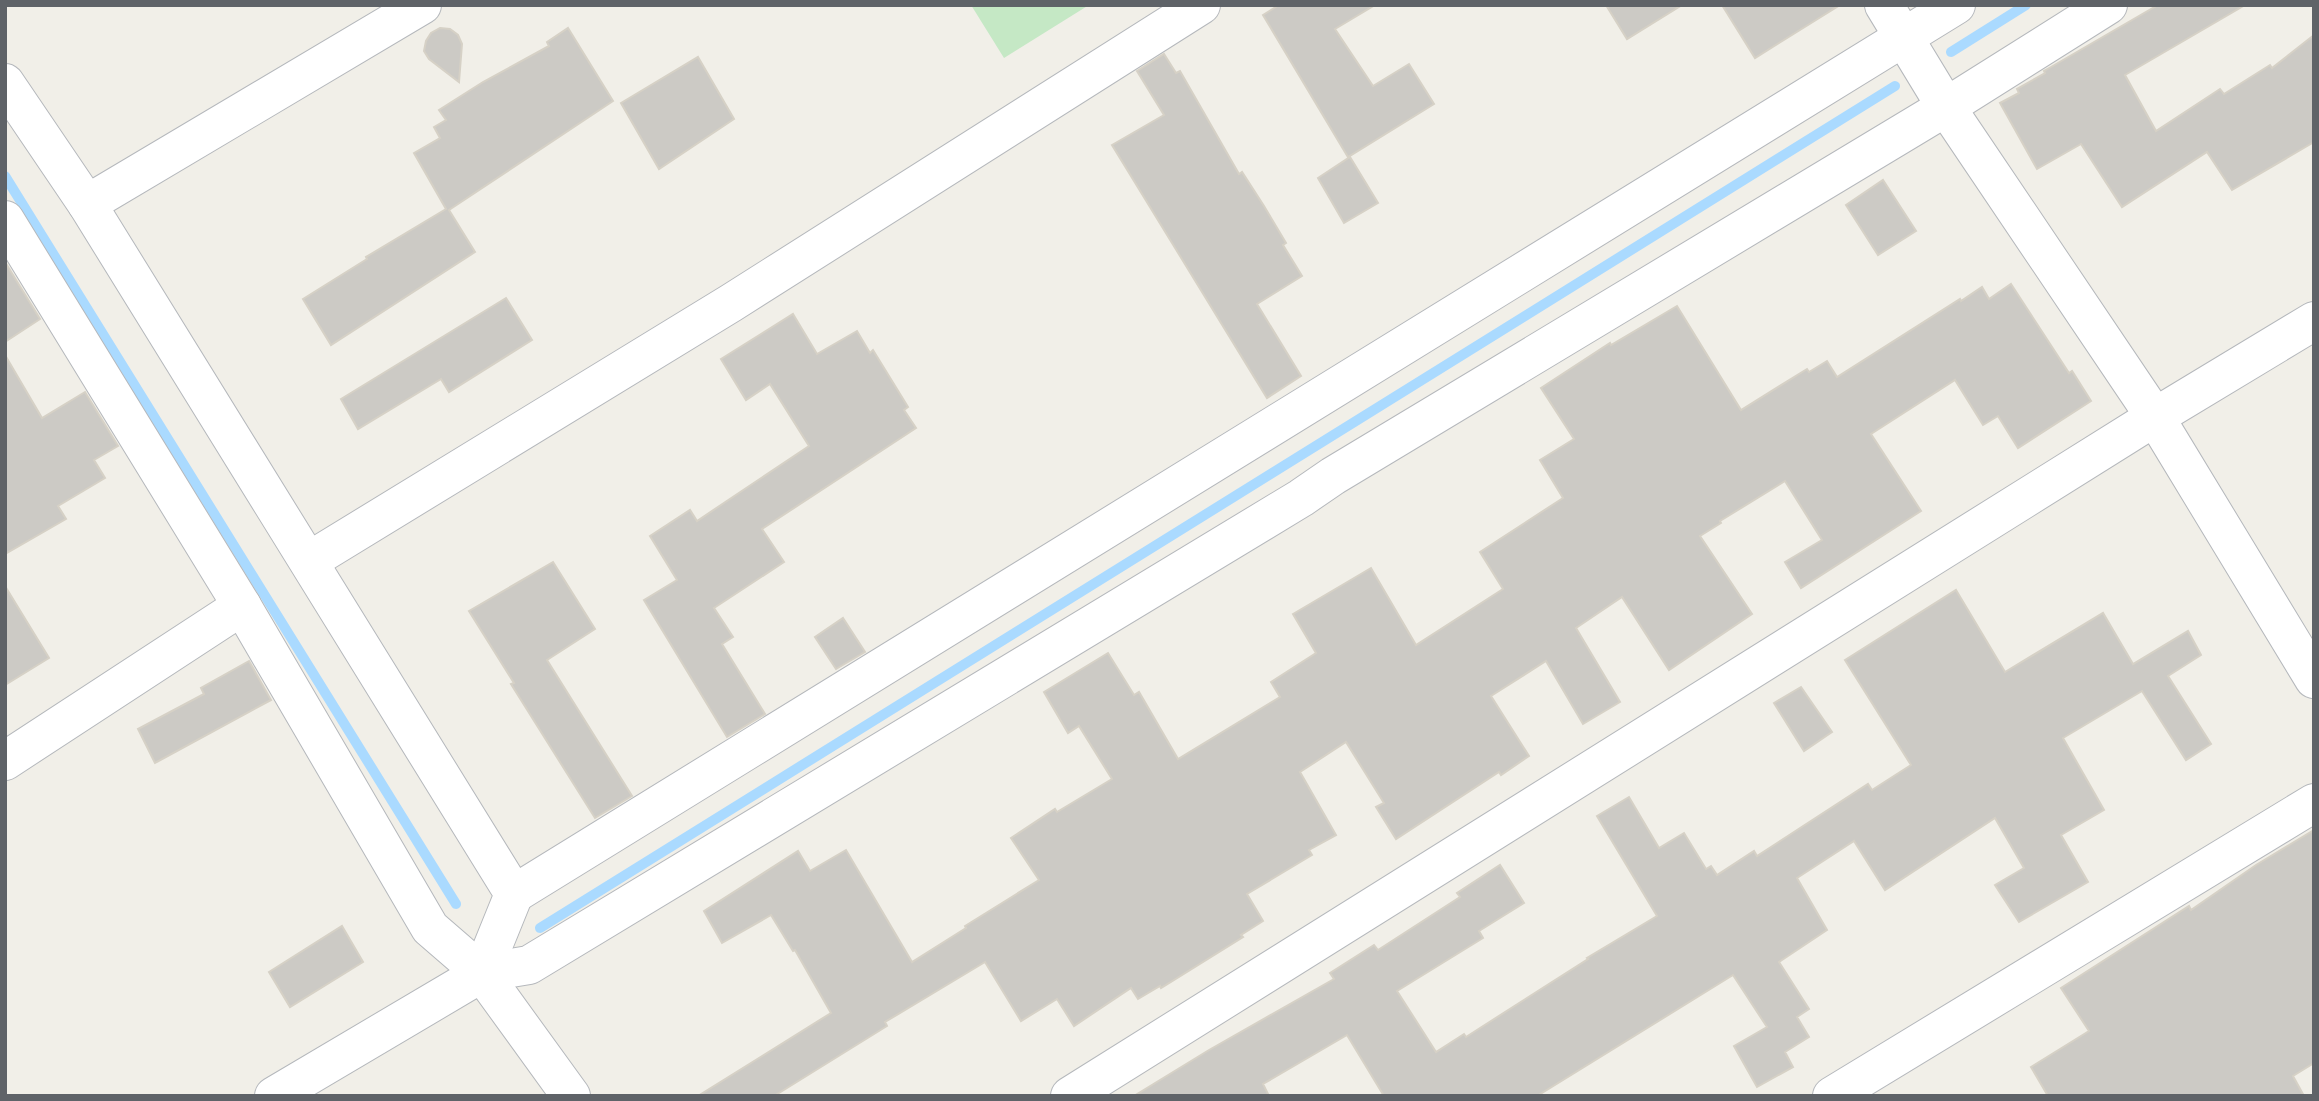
<svg xmlns="http://www.w3.org/2000/svg" width="2319" height="1101" font-family="'Varela Round',sans-serif">
  <style>
    .green { fill: #c5e8c5 }
    .lines { fill: none; stroke-linecap: round; stroke-linejoin: round }
    .stream { stroke: #aadaff; stroke-width: 10 }
    .building { fill: #cccac5; stroke: #d6d1c6; stroke-width: 2 }
    .street-casing { stroke: #b5b8bc; stroke-width: 40 }
    .street { stroke: #fff; stroke-width: 38 }
  </style>
  <rect width="100%" height="100%" fill="#f1efe8"/>
  <path class="green" d="M971,5H1089L1004,58Z"/>
  <g class="lines">
    <g class="stream">
      <path d="M1951,52L2026,5"/>
      <path d="M5,176L456,904"/>
      <path d="M540,928L1895,86"/>
    </g>
  </g>
  <g class="building">
    <path d="M1279,5H1375L1335,29L1373,86L1409,64L1434,104L1348,157L1263,15Z"/>
    <path d="M1606,5H1682L1627,39Z"/>
    <path d="M1722,5H1840L1755,58Z"/>
    <path d="M2158,5H2245L2125,75L2156,131L2220,89L2224,94L2270,65L2272,68L2314,35V142L2232,190L2207,152L2122,207L2081,144L2037,169L2000,103L2019,93L2017,89L2045,73L2044,71L2051,67Z"/>
    <path d="M440,28L450,29L458,35L462,44L459,82L429,59L424,51L426,41L431,33Z"/>
    <path d="M568,28L613,101L449,210L475,252L331,345L303,299L367,259L366,257L446,209L414,153L440,138L434,127L446,120L439,110L483,82L549,46L547,42Z"/>
    <path d="M1164,54L1176,73L1180,71L1239,174L1242,172L1264,206L1286,243L1283,245L1302,276L1257,304L1301,376L1267,398L1112,145L1164,115L1137,71Z"/>
    <path d="M698,57L734,119L659,169L621,103Z"/>
    <path d="M1350,157L1378,203L1344,223L1318,178Z"/>
    <path d="M1883,180L1916,231L1878,255L1846,205Z"/>
    <path d="M5,262L40,319L5,342Z"/>
    <path d="M2011,284L2069,373L2072,371L2091,401L2018,448L1998,416L1983,425L1955,380L1871,434L1921,511L1801,588L1785,562L1822,540L1785,481L1720,521L1721,523L1700,536L1752,614L1669,670L1622,597L1576,628L1620,702L1583,724L1546,661L1491,696L1529,756L1501,775L1499,772L1396,839L1376,807L1384,803L1346,742L1300,772L1336,835L1309,850L1312,855L1247,894L1263,921L1241,935L1243,937L1161,988L1160,986L1138,999L1131,988L1074,1026L1057,999L1021,1021L985,962L885,1022L887,1026L774,1096H698L831,1013L795,950L793,951L771,915L722,943L704,911L798,851L810,871L846,850L912,962L966,928L965,926L1039,880L1011,838L1055,809L1057,812L1112,779L1079,726L1068,733L1044,692L1108,653L1134,695L1139,692L1178,759L1280,697L1271,682L1316,653L1293,614L1371,568L1416,645L1503,589L1480,552L1563,498L1540,460L1574,439L1541,388L1610,343L1611,345L1677,306L1741,410L1807,369L1809,372L1827,361L1837,377L1960,299L1961,301L1982,287L1989,299Z"/>
    <path d="M506,298L532,340L449,392L441,379L358,429L341,399Z"/>
    <path d="M793,314L817,354L857,331L870,353L873,350L908,407L904,410L916,428L762,529L784,562L714,608L733,637L722,644L765,714L727,737L644,600L677,580L650,536L690,510L697,521L809,446L770,384L746,400L721,359Z"/>
    <path d="M5,355L42,418L85,392L118,446L94,460L105,478L58,506L66,519L5,554Z"/>
    <path d="M553,562L595,629L547,660L632,796L595,818L511,684L514,683L469,611Z"/>
    <path d="M5,586L49,658L5,685Z"/>
    <path d="M1956,590L2005,672L2103,613L2133,664L2188,631L2201,655L2168,676L2211,744L2186,760L2142,691L2063,738L2104,810L2061,835L2088,882L2019,922L1995,885L2024,868L1995,818L1885,890L1854,841L1797,878L1827,930L1779,962L1809,1009L1797,1017L1809,1037L1785,1052L1793,1067L1757,1087L1734,1046L1767,1027L1733,975L1537,1096H1384L1347,1035L1263,1084L1269,1096H1134L1209,1050L1334,979L1330,973L1374,945L1378,950L1460,897L1457,893L1500,865L1524,903L1479,931L1483,938L1397,991L1436,1052L1464,1034L1466,1037L1588,959L1587,958L1657,916L1597,816L1629,797L1659,848L1684,833L1706,869L1711,866L1717,875L1754,851L1757,856L1868,784L1872,790L1911,765L1845,660Z"/>
    <path d="M843,618L865,652L836,669L815,637Z"/>
    <path d="M249,661L271,700L155,763L138,729L204,694L201,688Z"/>
    <path d="M1801,687L1832,732L1804,751L1774,703Z"/>
    <path d="M2314,830V1063L2293,1076L2304,1096H2048L2031,1067L2089,1031L2061,988L2189,906L2191,910L2256,865Z"/>
    <path d="M342,926L363,962L290,1007L269,972Z"/>
  </g>
  <g class="lines">
    <g class="street-casing">
      <g id="street">
        <path d="M1884,5L1946,107L2155,417L2314,679"/>
        <path d="M5,83L87,204L514,894L482,973L571,1096"/>
        <path d="M87,204L422,5"/>
        <path d="M5,220L242,606L430,928L482,973"/>
        <path d="M309,561L731,303L1201,5"/>
        <path d="M5,761L242,606"/>
        <path d="M514,894L1956,5"/>
        <path d="M274,1096L482,973L529,965L1301,498L1333,476L1946,107L2108,5"/>
        <path d="M1070,1096L2155,417L2314,321"/>
        <path d="M1832,1096L2314,803"/>
      </g>
    </g>
    <use href="#street" class="street"/>
  </g>
  <rect width="2319" height="1101" fill="none" stroke="#5f6368" stroke-width="14"/>
</svg>
